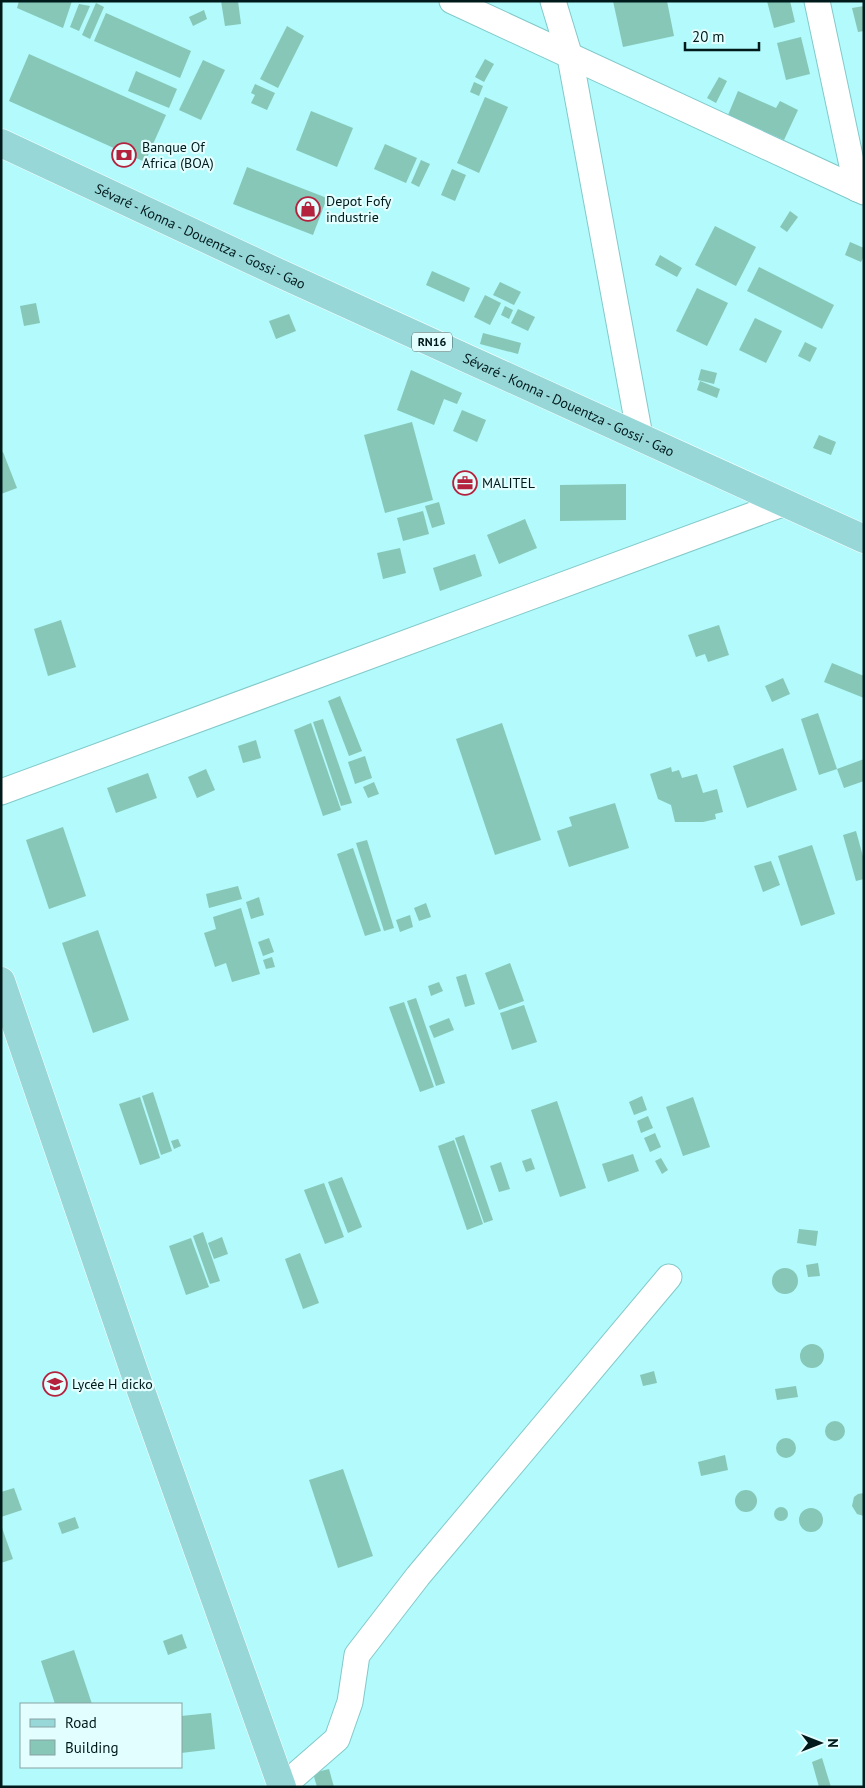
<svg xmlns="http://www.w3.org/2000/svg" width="865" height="1788" font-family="'PT Sans',sans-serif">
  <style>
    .building { fill: #86c7b7 }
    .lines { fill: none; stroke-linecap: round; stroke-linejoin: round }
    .minor-casing { stroke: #83c9ca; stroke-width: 27 }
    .primary-casing { stroke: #fff; stroke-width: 29 }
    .minor { stroke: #fff; stroke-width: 25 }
    .primary { stroke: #97d7d8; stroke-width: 28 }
    .labels { text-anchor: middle; stroke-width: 4.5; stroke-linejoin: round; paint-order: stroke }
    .shield { fill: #e3fefe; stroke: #445e5f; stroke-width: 1 }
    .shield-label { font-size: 12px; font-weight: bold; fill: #001a1b }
    .poi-label { font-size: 14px; fill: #001a1b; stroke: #e3fefe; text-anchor: start }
    .street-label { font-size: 14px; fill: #001a1b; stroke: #e3fefe }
  </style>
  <rect width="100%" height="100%" fill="#b2fafb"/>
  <g class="building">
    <path d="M19,1H72L63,28L17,8Z"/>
    <path d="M221,1H238L241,24L225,26Z"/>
    <path d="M613,1H667L674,36L623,47Z"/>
    <path d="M767,1H790L795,22L774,28Z"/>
    <path d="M96,3L104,7L90,39L82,35Z"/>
    <path d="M79,4L90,6L79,31L70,27Z"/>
    <path d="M864,6V31L858,32L852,8Z"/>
    <path d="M204,10L207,19L193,26L189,17Z"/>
    <path d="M106,13L191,51L180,78L94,41Z"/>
    <path d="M287,26L304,36L278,88L260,79Z"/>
    <path d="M801,37L810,74L786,80L777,43Z"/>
    <path d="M29,54L166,115L145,162L9,101Z"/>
    <path d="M485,59L494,64L484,82L475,77Z"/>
    <path d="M203,60L225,70L201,120L179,110Z"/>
    <path d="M136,71L177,89L169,108L128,91Z"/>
    <path d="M719,77L727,81L716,103L707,98Z"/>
    <path d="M474,82L483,86L479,96L470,92Z"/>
    <path d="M255,84L275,93L267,110L251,103L255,95L251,93Z"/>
    <path d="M738,91L776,108L780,101L798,110L784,140L728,115Z"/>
    <path d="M485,97L508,107L479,173L457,163Z"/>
    <path d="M311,111L353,128L337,167L296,150Z"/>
    <path d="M385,144L417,158L406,183L374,169Z"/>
    <path d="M421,160L430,164L419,187L411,183Z"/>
    <path d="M247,167L327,198L313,235L233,204Z"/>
    <path d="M452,169L466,175L455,201L441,195Z"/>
    <path d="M790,211L798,217L787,232L780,227Z"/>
    <path d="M715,226L756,247L736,286L695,265Z"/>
    <path d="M850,242L864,248V256L861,262L845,255Z"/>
    <path d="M660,255L682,268L677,277L655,265Z"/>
    <path d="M759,267L834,305L822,329L747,291Z"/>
    <path d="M432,271L470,288L464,302L426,285Z"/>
    <path d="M500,282L521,292L514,305L493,295Z"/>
    <path d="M697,288L728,303L707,346L676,331Z"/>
    <path d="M485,295L501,303L490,325L474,317Z"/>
    <path d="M36,303L40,323L24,326L20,306Z"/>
    <path d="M505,306L513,310L509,319L501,315Z"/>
    <path d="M518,309L535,317L528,331L511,323Z"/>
    <path d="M289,314L296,331L276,339L269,321Z"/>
    <path d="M755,318L782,331L766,363L739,350Z"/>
    <path d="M483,333L521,343L518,354L480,344Z"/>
    <path d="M805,342L817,348L810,362L798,356Z"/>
    <path d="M701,369L717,373L714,384L698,380Z"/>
    <path d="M411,370L462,393L457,404L444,399L434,425L397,410Z"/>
    <path d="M700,381L720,389L717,398L697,390Z"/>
    <path d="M462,410L486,420L477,442L453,431Z"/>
    <path d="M412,422L433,500L385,513L364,435Z"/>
    <path d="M819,435L836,442L831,455L813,448Z"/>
    <path d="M3,452L17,488L1,494V453Z"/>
    <path d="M626,484V520L560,521V485Z"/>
    <path d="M439,502L445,524L432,528L425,506Z"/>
    <path d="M423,511L429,534L403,541L397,518Z"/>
    <path d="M525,519L537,548L499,564L487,535Z"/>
    <path d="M400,548L406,573L383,579L377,553Z"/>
    <path d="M475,554L482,576L440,591L433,568Z"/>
    <path d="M61,620L76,667L48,676L34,629Z"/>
    <path d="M719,625L729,655L708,662L705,654L696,657L688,635Z"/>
    <path d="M832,663L864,676V698L824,682Z"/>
    <path d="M783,678L790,694L772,702L765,686Z"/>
    <path d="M340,696L362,751L349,756L328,701Z"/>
    <path d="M818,713L837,769L819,775L801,719Z"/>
    <path d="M323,719L352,803L341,806L313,722Z"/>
    <path d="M311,723L341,810L323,816L294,730Z"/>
    <path d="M502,723L541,840L495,855L456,739Z"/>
    <path d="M256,740L261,758L243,763L238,746Z"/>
    <path d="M783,748L797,790L747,808L733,766Z"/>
    <path d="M365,756L372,778L355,784L348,762Z"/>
    <path d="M864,759V781L844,788L837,769Z"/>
    <path d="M671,767L672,772L679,770L682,778L697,774L703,793L717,789L723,812L715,814L716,819L703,822H675L671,805L658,799L650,774Z"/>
    <path d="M206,769L215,790L197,798L188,777Z"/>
    <path d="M148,773L157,798L116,813L107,788Z"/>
    <path d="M374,782L379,794L368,798L363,787Z"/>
    <path d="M615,803L629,848L569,867L557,831L572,826L569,817Z"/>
    <path d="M63,827L86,896L49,909L26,840Z"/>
    <path d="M856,831L864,860V879L856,881L843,835Z"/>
    <path d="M367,840L394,928L384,931L356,843Z"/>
    <path d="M812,845L835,914L801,926L778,856Z"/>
    <path d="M353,848L381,931L365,936L337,854Z"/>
    <path d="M771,861L780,885L763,892L754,866Z"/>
    <path d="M238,886L242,899L209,908L206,894Z"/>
    <path d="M259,897L264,915L251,919L246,902Z"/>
    <path d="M426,903L431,917L419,921L414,908Z"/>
    <path d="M241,908L260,974L232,982L226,963L215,967L204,933L216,929L213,917Z"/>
    <path d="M410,915L413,927L400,932L396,920Z"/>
    <path d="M98,930L129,1020L93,1033L62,943Z"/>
    <path d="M269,938L274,952L263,956L258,942Z"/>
    <path d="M272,957L275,967L266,969L263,960Z"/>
    <path d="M510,963L524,1001L499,1010L485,973Z"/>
    <path d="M466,974L475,1004L465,1007L456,977Z"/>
    <path d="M439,982L443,991L431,996L428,986Z"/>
    <path d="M416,998L445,1083L436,1086L407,1001Z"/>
    <path d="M404,1002L434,1087L420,1092L389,1007Z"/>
    <path d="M524,1005L537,1042L512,1050L500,1013Z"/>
    <path d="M449,1018L454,1030L434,1038L429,1026Z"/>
    <path d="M153,1092L172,1151L161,1155L142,1096Z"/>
    <path d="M642,1096L647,1110L634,1115L629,1102Z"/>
    <path d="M140,1097L160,1158L140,1165L119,1104Z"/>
    <path d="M693,1097L710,1147L683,1156L666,1107Z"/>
    <path d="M557,1101L586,1188L560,1197L531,1110Z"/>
    <path d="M648,1116L653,1128L641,1133L637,1121Z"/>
    <path d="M655,1133L661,1147L650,1152L644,1138Z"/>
    <path d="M464,1135L493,1220L484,1223L455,1138Z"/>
    <path d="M178,1139L181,1146L174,1149L171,1141Z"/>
    <path d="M454,1140L483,1224L467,1230L438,1146Z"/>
    <path d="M633,1154L639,1171L608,1182L602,1164Z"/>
    <path d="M531,1158L535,1169L526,1172L522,1161Z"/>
    <path d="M661,1158L668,1170L662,1174L655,1161Z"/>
    <path d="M501,1162L510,1189L499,1192L490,1166Z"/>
    <path d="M342,1177L362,1227L348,1233L328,1182Z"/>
    <path d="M324,1183L344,1237L325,1244L304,1190Z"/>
    <path d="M799,1229L818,1231L816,1246L797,1243Z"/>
    <path d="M203,1232L220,1281L210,1284L193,1236Z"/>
    <path d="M222,1237L228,1254L214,1259L208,1243Z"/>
    <path d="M191,1238L209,1287L186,1295L169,1246Z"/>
    <path d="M300,1253L319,1303L303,1309L285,1259Z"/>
    <path d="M818,1263L820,1276L808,1277L806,1265Z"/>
    <circle cx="785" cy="1281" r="13"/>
    <circle cx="812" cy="1356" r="12"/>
    <path d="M654,1371L657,1383L643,1386L640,1375Z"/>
    <path d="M796,1386L798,1397L777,1400L775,1389Z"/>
    <circle cx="835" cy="1431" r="10"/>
    <circle cx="786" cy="1448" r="10"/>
    <path d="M725,1455L728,1470L701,1476L698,1462Z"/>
    <path d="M343,1469L373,1556L338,1568L309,1480Z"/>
    <path d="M14,1488L22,1510L1,1517V1492Z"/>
    <circle cx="746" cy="1501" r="11"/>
    <path d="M864,1493V1516L857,1514L852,1506L854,1497L858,1494Z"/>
    <circle cx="781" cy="1514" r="7"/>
    <circle cx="811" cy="1520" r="12"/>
    <path d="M75,1517L79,1528L62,1534L58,1523Z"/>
    <path d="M1,1525L13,1559L1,1563Z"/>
    <path d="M182,1634L187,1648L168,1655L163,1641Z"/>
    <path d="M74,1650L92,1704H55L41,1661Z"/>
    <path d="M211,1713L215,1749L181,1753V1716Z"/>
    <path d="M822,1758L831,1787H819L812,1762Z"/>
    <path d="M329,1769L334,1787H317L313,1773Z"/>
  </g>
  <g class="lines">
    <g class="minor-casing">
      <g id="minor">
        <path d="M452,1L864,192"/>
        <path d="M553,1L570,57L640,436"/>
        <path d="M817,1L857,189"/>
        <path d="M1,792L785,503"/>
        <path d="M282,1787L337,1739L350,1702L357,1655L418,1576L669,1277"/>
      </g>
    </g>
    <g class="primary-casing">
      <g id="primary">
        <path id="s1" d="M1,143L279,273L864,539"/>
        <path d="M1,981L134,1371L282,1787"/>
      </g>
    </g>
    <use href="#minor" class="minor"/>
    <use href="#primary" class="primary"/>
  </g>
  <defs>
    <g id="bank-ring" transform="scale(1.25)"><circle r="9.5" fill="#e3fefe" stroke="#b4223d" stroke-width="1.5"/><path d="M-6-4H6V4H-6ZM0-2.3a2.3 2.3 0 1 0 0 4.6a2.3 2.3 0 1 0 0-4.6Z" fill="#b4223d"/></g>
    <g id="shop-ring" transform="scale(1.25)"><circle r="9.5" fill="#e3fefe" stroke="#b4223d" stroke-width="1.5"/><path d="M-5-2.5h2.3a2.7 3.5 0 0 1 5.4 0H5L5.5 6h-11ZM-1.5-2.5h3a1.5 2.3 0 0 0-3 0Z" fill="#b4223d"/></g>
    <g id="office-ring" transform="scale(1.25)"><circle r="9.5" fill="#e3fefe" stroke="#b4223d" stroke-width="1.5"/><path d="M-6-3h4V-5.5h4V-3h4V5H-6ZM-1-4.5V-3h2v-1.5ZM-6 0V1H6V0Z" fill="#b4223d"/></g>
    <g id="school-ring" transform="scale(1.25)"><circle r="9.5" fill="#e3fefe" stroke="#b4223d" stroke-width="1.5"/><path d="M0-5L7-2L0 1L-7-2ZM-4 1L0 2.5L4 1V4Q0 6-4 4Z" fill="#b4223d"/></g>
  </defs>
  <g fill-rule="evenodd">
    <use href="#bank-ring" x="124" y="155"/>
    <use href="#shop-ring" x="308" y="209"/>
    <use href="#office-ring" x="465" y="483"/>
    <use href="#school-ring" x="55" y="1384"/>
  </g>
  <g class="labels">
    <rect class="shield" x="412" y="332.5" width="40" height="19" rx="4"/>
    <g class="shield-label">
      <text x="432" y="346">RN16</text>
    </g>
    <g class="poi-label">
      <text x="142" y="152">Banque Of<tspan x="142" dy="16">Africa (BOA)</tspan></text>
      <text x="326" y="206">Depot Fofy<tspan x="326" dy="16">industrie</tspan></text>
      <text x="482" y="488">MALITEL</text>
      <text x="72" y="1389">Lycée H dicko</text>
    </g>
    <g class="street-label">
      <text dy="5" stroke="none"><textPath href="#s1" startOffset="220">Sévaré - Konna - Douentza - Gossi - Gao</textPath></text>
      <text dy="5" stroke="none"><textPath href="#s1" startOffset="625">Sévaré - Konna - Douentza - Gossi - Gao</textPath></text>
    </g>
  </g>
  <rect width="865" height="1788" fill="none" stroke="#001a1b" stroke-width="5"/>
  <rect x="20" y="1703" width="162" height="65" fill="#e3fefe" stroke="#88a3a3"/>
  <rect x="30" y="1719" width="25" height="8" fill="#97d7d8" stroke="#88a3a3"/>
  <text x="65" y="1728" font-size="15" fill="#001a1b">Road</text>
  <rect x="30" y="1740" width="25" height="15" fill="#86c7b7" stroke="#88a3a3"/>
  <text x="65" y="1753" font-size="15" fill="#001a1b">Building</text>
  <g transform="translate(820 1743) rotate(90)" stroke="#e3fefe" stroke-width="4" paint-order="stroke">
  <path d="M0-4L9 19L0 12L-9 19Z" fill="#001a1b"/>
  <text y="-8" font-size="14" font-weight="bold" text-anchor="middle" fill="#001a1b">N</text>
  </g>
  <path d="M685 42v8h74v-8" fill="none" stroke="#001a1b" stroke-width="2.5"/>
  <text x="692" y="42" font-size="15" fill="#001a1b" stroke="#e3fefe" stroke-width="4" paint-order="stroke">20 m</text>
</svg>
